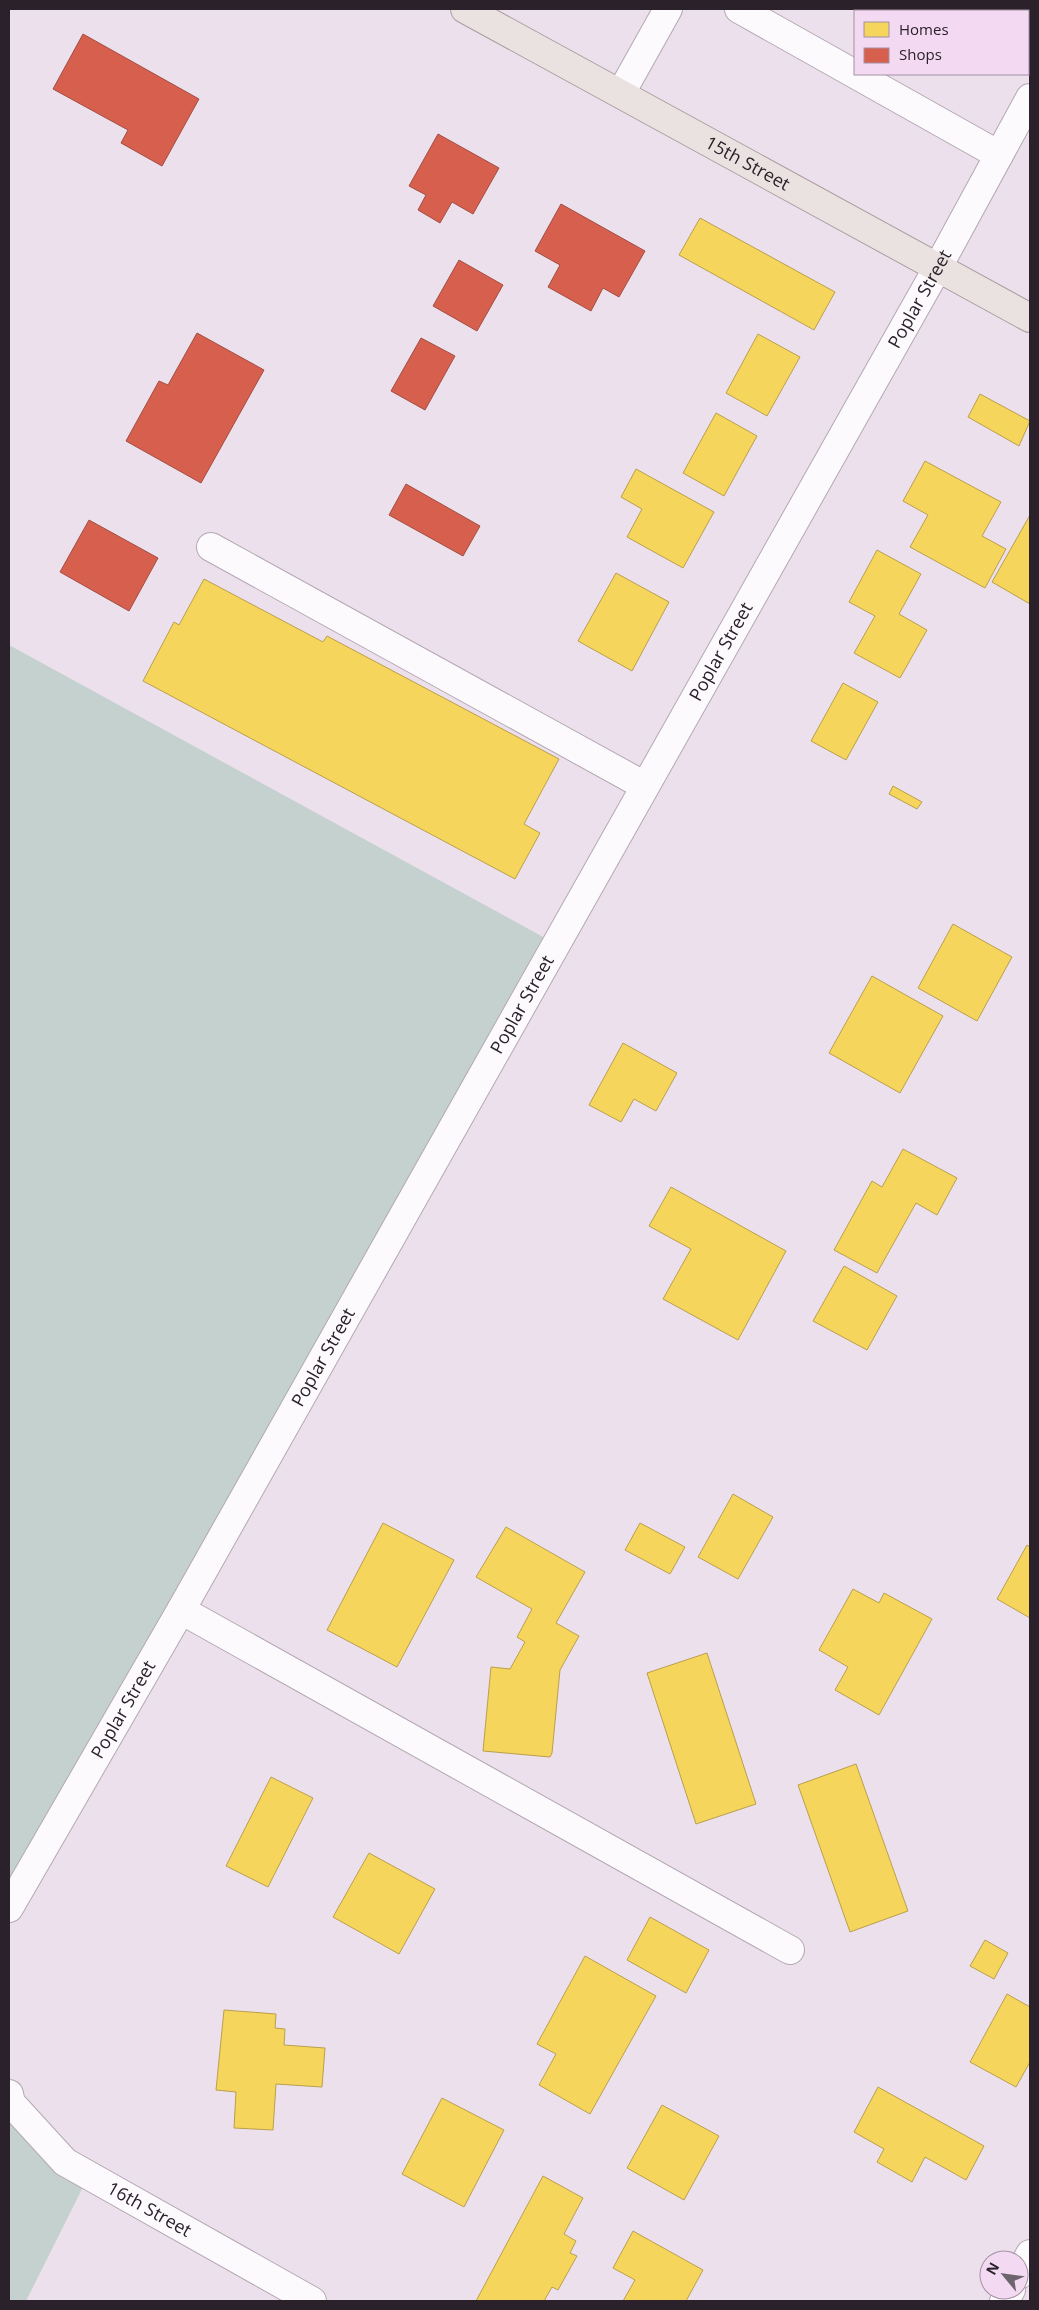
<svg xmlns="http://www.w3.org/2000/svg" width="1039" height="2310" font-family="'Open Sans',sans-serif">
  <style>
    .green { fill: #c4d1ce }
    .homes { fill: #f6d55c; stroke: #b99f4d }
    .shops { fill: #d6604d; stroke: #a24d42 }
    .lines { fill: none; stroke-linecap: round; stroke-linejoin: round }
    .minor-casing { stroke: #b3a8b3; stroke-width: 30 }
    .major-casing { stroke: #ad9c9f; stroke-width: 30 }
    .minor { stroke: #fcfafc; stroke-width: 28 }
    .major { stroke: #eae2e1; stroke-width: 28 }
    .labels { text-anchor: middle; stroke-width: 5; stroke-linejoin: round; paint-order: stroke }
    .street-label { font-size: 18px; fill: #2a212a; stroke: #f3daf2 }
  </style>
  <rect width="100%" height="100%" fill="#ede0ed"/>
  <g class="green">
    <path d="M9,645L556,944L9,1908Z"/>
    <path d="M9,2094L88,2177L26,2301H9Z"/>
  </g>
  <g class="homes">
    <path d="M700,218L835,292L814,330L679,255Z"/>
    <path d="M758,334L800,357L767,416L726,393Z"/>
    <path d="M980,394L1030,421L1019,446L968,417Z"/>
    <path d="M716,413L757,436L724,496L683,473Z"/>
    <path d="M925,461L1001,502L982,536L1006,549L985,588L910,547L928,515L903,501Z"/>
    <path d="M636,469L714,512L683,568L627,537L642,509L621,497Z"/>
    <path d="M1030,515V604L992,582Z"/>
    <path d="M877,550L921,574L899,614L927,630L900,678L854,653L875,616L849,602Z"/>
    <path d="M616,573L669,602L632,671L578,641Z"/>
    <path d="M204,579L323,642L327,636L559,759L524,824L540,833L515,879L143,681L174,622L179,625Z"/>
    <path d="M843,683L878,702L846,760L811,741Z"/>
    <path d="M893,786L922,802L917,809L889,794Z"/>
    <path d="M953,924L1012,957L977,1021L918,988Z"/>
    <path d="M872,976L943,1016L900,1093L829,1053Z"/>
    <path d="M623,1043L677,1073L656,1111L634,1099L621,1122L589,1105Z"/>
    <path d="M903,1149L957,1178L937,1215L916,1203L877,1273L834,1250L872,1181L882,1187Z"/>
    <path d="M671,1187L786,1251L738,1340L663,1299L691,1249L649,1226Z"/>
    <path d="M844,1266L897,1296L867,1350L813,1321Z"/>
    <path d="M733,1494L773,1517L738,1579L698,1557Z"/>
    <path d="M383,1523L454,1560L397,1667L327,1630Z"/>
    <path d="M640,1523L685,1547L670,1574L625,1550Z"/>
    <path d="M506,1527L585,1572L556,1623L579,1636L560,1670L552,1753L550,1757L483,1751L491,1667L510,1669L525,1642L517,1637L532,1609L476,1577Z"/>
    <path d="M1027,1545L1030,1547V1618L997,1599Z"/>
    <path d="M853,1589L879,1603L884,1593L932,1619L879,1715L835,1690L848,1667L819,1650Z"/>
    <path d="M707,1653L756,1804L696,1824L647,1673Z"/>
    <path d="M856,1764L908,1911L850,1932L798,1785Z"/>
    <path d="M271,1777L313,1798L268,1887L226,1866Z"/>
    <path d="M369,1853L435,1889L399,1954L333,1917Z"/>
    <path d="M650,1917L709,1950L686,1993L627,1960Z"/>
    <path d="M985,1940L1008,1953L994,1979L970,1966Z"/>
    <path d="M585,1956L656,1996L590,2114L539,2085L556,2054L537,2044Z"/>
    <path d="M1007,1994L1030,2007V2062L1016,2087L970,2062Z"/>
    <path d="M224,2010L276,2014L275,2028L285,2029L284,2045L325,2048L322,2087L276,2084L273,2130L234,2128L236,2092L216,2090Z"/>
    <path d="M878,2087L984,2146L966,2180L925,2157L912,2182L877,2162L884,2149L854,2132Z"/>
    <path d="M442,2098L504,2130L464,2207L402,2174Z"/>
    <path d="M662,2105L719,2136L684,2200L627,2168Z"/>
    <path d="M543,2176L583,2198L564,2234L576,2241L570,2253L577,2256L558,2290L552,2287L544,2301H476Z"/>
    <path d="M633,2231L703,2270L686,2301H623L635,2280L613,2268Z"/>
  </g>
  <g class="shops">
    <path d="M83,34L199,99L162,166L121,143L128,130L53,89Z"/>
    <path d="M438,134L499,168L473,214L452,202L440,223L418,210L426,195L409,186Z"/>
    <path d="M561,204L645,251L619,297L603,288L591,311L548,287L560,265L535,251Z"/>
    <path d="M459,260L503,285L477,331L433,306Z"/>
    <path d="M197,333L264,370L201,483L126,441L159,381L168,385Z"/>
    <path d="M421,338L455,356L425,410L391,391Z"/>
    <path d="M406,484L480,526L463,556L389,515Z"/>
    <path d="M89,520L158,558L129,611L60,572Z"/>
  </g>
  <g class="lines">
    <g class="minor-casing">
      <g id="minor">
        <path d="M739,9L999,155"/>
        <path d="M621,93L668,9"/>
        <path d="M211,547L645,786"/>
        <path d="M181,1610L790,1950"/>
        <path id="s1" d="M9,1908L181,1610L938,267L1030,98"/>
        <path id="s2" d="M9,2094L11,2103L65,2162L312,2301"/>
        <path d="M1019,2275L1030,2254"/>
        <path d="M1004,2301L1011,2290"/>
      </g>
    </g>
    <g class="major-casing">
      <g id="major">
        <path id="s3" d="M465,9L1030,318"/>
      </g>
    </g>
    <use href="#minor" class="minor"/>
    <use href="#major" class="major"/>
  </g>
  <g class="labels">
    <g class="street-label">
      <text dy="6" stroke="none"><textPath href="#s3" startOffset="322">15th Street</textPath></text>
      <text dy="6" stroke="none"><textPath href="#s1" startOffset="1849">Poplar Street</textPath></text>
      <text dy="6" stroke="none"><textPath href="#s1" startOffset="1444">Poplar Street</textPath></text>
      <text dy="6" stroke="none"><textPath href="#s1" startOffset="1039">Poplar Street</textPath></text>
      <text dy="6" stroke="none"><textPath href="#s1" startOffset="634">Poplar Street</textPath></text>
      <text dy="6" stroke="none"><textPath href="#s1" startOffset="229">Poplar Street</textPath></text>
      <text dy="6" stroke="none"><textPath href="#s2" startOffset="186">16th Street</textPath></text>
    </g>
  </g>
  <rect width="1039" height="2310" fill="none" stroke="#2a212a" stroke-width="20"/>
  <rect x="854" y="10" width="175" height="65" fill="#f3daf2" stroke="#a390a2"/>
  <rect x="864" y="22" width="25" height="15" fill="#f6d55c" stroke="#a390a2"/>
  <text x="899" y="35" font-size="15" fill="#2a212a">Homes</text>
  <rect x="864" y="48" width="25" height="15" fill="#d6604d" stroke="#a390a2"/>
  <text x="899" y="60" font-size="15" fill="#2a212a">Shops</text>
  <g transform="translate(1004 2275) rotate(299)"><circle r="24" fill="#f3daf2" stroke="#a390a2"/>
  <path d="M0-4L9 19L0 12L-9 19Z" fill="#6e646e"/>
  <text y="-8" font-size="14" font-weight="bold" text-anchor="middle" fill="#2a212a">N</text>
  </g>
</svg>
